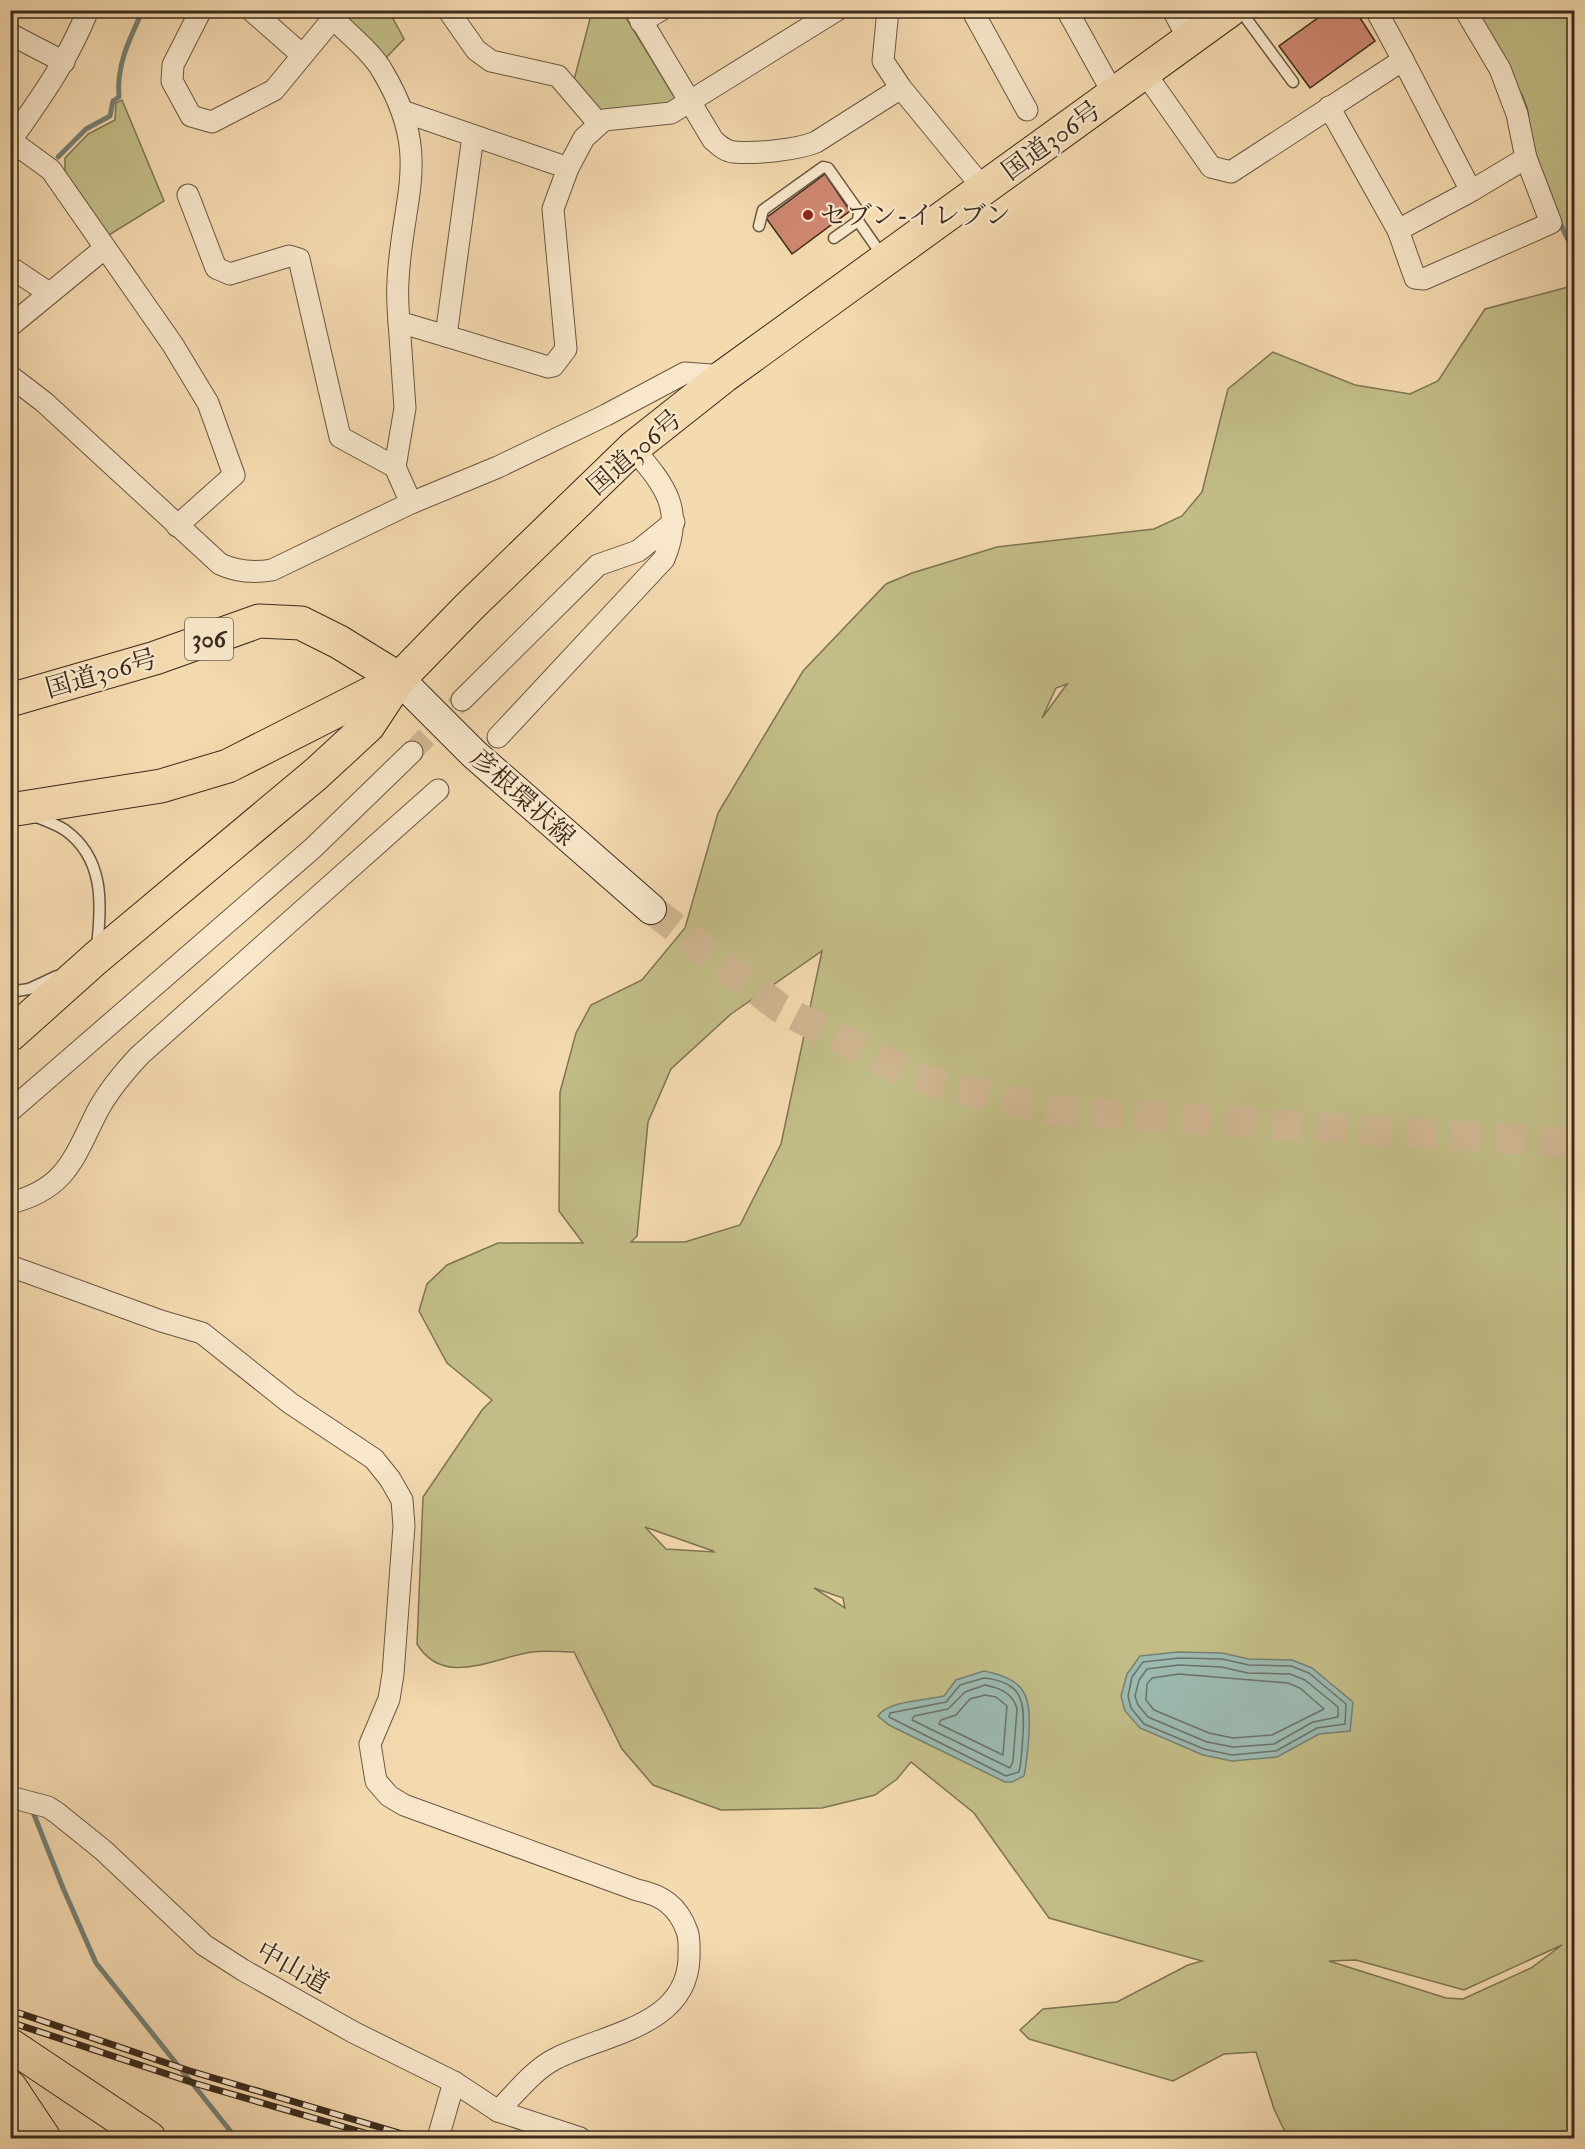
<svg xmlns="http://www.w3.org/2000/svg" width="1585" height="2149" font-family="'IM FELL Double Pica','Noto Serif JP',serif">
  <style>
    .green { fill: #c2bd86; stroke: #7e7451; stroke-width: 1.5; fill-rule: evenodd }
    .water { fill: #9cbab0; stroke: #758175; stroke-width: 1.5 }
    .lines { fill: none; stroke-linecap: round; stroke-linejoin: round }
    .shore { stroke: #6b7266; stroke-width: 1.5 }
    .stream { stroke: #758175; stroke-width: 5 }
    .building { fill: #cf8771; stroke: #3a2b1c; stroke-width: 1.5 }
    .street-tunnel { stroke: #cfb792; stroke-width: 21; stroke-dasharray: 21 10; stroke-linecap: butt }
    .secondary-tunnel { stroke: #cfb792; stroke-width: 30; stroke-dasharray: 30 15; stroke-linecap: butt }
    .lane-casing { stroke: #685741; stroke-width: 13 }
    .street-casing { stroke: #685741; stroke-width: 23 }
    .secondary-casing { stroke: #3a2b1c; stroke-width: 32 }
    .highway-casing { stroke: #3a2b1c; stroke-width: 35 }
    .lane { stroke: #f8e7cb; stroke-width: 10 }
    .street { stroke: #f8e7cb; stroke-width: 21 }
    .secondary { stroke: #f8e7cb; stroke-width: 30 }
    .highway { stroke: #f4daaf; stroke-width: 33 }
    .rail-casing { stroke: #3a2b1c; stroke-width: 7 }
    .rail { stroke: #f8e7cb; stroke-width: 4.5; stroke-dasharray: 14; stroke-linecap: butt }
    .poi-dot { fill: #8f2418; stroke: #f8e7cb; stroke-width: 2 }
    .labels { text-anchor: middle; stroke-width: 4.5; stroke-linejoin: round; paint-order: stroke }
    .shield { fill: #f8e7cb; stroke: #736350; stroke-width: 1.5 }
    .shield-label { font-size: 24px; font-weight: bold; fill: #3a2b1c }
    .street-label { font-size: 26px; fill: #3a2b1c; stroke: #f8e7cb }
    .poi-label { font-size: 26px; fill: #3a2b1c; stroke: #f8e7cb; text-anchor: start }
  </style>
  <rect width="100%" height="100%" fill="#f4daaf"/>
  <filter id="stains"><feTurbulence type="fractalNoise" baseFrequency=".00333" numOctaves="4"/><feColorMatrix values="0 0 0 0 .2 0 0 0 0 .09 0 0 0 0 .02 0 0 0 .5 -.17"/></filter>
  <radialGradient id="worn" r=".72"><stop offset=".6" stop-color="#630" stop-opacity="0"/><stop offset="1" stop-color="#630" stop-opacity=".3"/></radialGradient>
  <g class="green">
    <path d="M350,11H389L404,39L382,62L349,30Z"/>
    <path d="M567,11H622L675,98L670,106L601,112L574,80L591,15Z"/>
    <path d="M1471,11H1574V238L1571,243L1538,173L1533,156L1527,107L1505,59Z"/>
    <path d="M122,100L164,201L109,235L65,172V158L88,134L115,120L116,103Z"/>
    <path d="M1574,276V1939L1570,1942H1574V2138H1288L1274,2109L1256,2052L1224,2054L1173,2081L1029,2039L1020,2030L1043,2009L1117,2002L1188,1965L1202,1961L1049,1918L974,1813L911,1762L897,1779L875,1795L822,1808L721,1810L653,1785L622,1749L574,1652C561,1652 545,1650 532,1652C492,1658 444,1688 417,1644L423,1497L482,1410L492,1400L447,1363L419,1311L427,1284L447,1265L498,1243H583L559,1211L560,1092L576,1033L591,1005L642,980L685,928L718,813L803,671L886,584L912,573L997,547L1154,529L1182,516L1202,492L1228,389L1273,352L1355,385L1410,394L1438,381L1485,309L1568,287ZM1067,684L1042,718L1056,688ZM822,951L781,1144L740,1225L685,1242H631L637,1236L648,1122L671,1069L731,1014ZM645,1527L713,1551L714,1552L666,1549ZM814,1588L843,1598L845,1608ZM1562,1945L1531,1968L1463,1999L1446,1998L1329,1961L1356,1960L1464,1990Z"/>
  </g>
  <g class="water">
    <path d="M1178,1652L1222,1653L1249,1659L1292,1660L1312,1668L1353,1702L1350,1731L1319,1734L1277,1757L1232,1761L1203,1755L1140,1728L1125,1711L1121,1696L1127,1674L1140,1656Z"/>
    <path d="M984,1671C1025,1679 1031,1694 1029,1734C1028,1748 1027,1762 1024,1776L1012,1782H1005L889,1725L878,1716C888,1701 926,1700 944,1696L956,1680Z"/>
  </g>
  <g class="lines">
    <g class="shore">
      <path d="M1179,1658L1222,1659L1249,1665L1291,1666L1309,1673L1346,1704L1345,1724L1317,1728L1276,1751L1232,1755L1204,1749L1144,1724L1131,1708L1128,1696L1132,1677L1143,1662Z"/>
      <path d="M1179,1665L1221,1667L1248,1673L1290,1674L1305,1680L1338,1707V1717L1313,1722L1274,1744L1233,1747L1207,1742L1148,1717L1138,1705L1135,1696L1139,1680L1147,1669Z"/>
      <path d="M1179,1674L1288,1683L1300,1688L1324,1709L1272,1735L1233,1738L1209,1733L1154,1710L1146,1700L1147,1684L1152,1678Z"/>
      <path d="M984,1678C1022,1682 1025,1700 1023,1734C1022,1746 1022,1759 1019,1772L1006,1776L889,1717L890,1713L946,1702L960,1685Z"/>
      <path d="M985,1685C1000,1688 1013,1693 1017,1709L1013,1761L1010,1768L912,1720L914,1716L948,1709L965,1692Z"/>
      <path d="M985,1695L996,1697L1007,1706L1003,1755L939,1724L941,1720L956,1715L970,1699Z"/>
    </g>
    <g class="stream">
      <path d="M1521,96L1527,115"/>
      <path d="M10,154L11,155"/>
      <path d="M58,157L86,129L110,116L113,101L119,97C116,65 130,38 143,10"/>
      <path d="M1559,221L1570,244"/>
      <path d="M30,1811L33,1812L63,1888L96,1963L236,2138"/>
    </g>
  </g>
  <g class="building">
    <path d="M1329,10H1355L1375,41L1310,88L1279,46Z"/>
    <path d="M825,174L850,211L792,254L766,218Z"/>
  </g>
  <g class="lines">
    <path class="street-tunnel" d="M412,752L462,700"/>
    <path class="secondary-tunnel" d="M651,909L780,1008L914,1077L1050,1110L1574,1143"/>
    <g class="lane-casing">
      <g id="lane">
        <path d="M1240,10L1293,82"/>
        <path d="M759,226L763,210L823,167L828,168L859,212L858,221L884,258"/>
        <path d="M834,238L858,221"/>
        <path d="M34,816C44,820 56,824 65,830C104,858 102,903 97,946"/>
        <path d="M10,992L29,989L57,976"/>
      </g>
    </g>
    <g class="street-casing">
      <g id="street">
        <path d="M201,10L173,65L172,81L191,116L212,122L274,90L340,10"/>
        <path d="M251,10L301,54"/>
        <path d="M448,10L476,50L491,61L558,76L599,124"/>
        <path d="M635,10L713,140C720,146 725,151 734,152C755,154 797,150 816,142L901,88"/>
        <path d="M888,10L883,61L901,88L983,188"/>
        <path d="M972,10L1027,110"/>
        <path d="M1067,10L1114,95"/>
        <path d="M1173,10L1189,40"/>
        <path d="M1376,10L1403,60"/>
        <path d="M1465,10L1500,69L1517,114L1526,158"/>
        <path d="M333,18C349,35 372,52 383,72C433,156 402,196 398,281C397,295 398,309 399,322"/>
        <path d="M641,22L661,10"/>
        <path d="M10,34L64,62"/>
        <path d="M1145,73L1211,167L1231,172L1403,60L1471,191L1398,230L1415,278L1424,279L1551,223L1526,158L1471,191"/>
        <path d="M1329,107L1398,230"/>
        <path d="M402,111L568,168L553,209L566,349L553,366L548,367L446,336L473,136"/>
        <path d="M10,140L51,170L173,345L208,403L234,475L177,526"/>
        <path d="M11,140C41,98 69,58 88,10"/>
        <path d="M568,168L584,138L604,120L671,113L837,10"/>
        <path d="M188,195L216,268L230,274L289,256L299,259L340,437L395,467L411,503"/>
        <path d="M10,267L49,293"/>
        <path d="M10,326L105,248"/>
        <path d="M10,376L44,402L220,564C237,572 253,573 272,570L411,503L498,467L606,415L685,373L724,376"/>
        <path d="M395,467L405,408L399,322L446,336"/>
        <path d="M462,700L598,565L638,551L674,522"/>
        <path d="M498,737L664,559C685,509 665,486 633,448"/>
        <path d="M10,1111L313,848L412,752"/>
        <path d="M10,1203C67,1189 74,1157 98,1110C109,1090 124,1072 140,1055L438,790"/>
        <path d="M10,1266L161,1321L202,1333L290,1403L374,1459L390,1479L402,1500L404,1526L393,1674L389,1699L370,1744L376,1781L389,1796L404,1805L637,1890C662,1895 678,1906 687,1931C690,1939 689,1949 689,1958C687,2027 603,2034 555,2059C533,2070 515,2094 498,2111"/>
        <path d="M10,1797L48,1807L57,1813L103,1850L204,1945L243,1970L353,2032L454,2082L498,2111L580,2138"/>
        <path d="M438,2138L454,2082"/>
      </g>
    </g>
    <g class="secondary-casing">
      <path id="secondary" d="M399,679L474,754L651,909"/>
    </g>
    <g class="highway-casing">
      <g id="highway">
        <path d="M10,700L155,658L259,621L301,623L339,642L399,679"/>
        <path d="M10,810L161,786L228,766L399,679"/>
        <path d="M10,1035L96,958L316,774L368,726L399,679L469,607L633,448L724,376L1230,10"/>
        <path d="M10,2045L149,2138"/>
        <path d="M10,2087L44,2138"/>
      </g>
    </g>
    <use href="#lane" class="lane"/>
    <use href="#street" class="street"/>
    <use href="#secondary" class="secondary"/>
    <use href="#highway" class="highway"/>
    <g class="rail-casing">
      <g id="rail">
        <path d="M10,2010L190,2071L416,2138"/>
        <path d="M10,2022L197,2084L382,2138"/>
      </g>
    </g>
    <use href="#rail" class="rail"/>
  </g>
  <circle class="poi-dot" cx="808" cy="215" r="6"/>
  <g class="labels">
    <rect class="shield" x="185" y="618" width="48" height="42" rx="4.5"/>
    <g class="shield-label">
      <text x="209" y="647">306</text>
    </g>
    <g class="street-label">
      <text transform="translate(1051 140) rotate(-36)" y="9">国道306号</text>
      <text transform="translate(634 452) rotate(-41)" y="9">国道306号</text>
      <text transform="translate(101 673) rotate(-16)" y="9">国道306号</text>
      <text transform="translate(523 797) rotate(42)" y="9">彦根環状線</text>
      <text transform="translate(293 1967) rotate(29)" y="9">中山道</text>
    </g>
    <g class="poi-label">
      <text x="820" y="224">セブン-イレブン</text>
    </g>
  </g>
  <rect width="1585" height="2149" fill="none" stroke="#f4daaf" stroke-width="36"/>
  <rect x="12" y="12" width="1561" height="2125" fill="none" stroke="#3a2b1c" stroke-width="3"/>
  <rect x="18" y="18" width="1549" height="2113" fill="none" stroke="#3a2b1c" stroke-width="1.5"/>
  <rect width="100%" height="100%" filter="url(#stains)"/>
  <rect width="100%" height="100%" fill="url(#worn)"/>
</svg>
